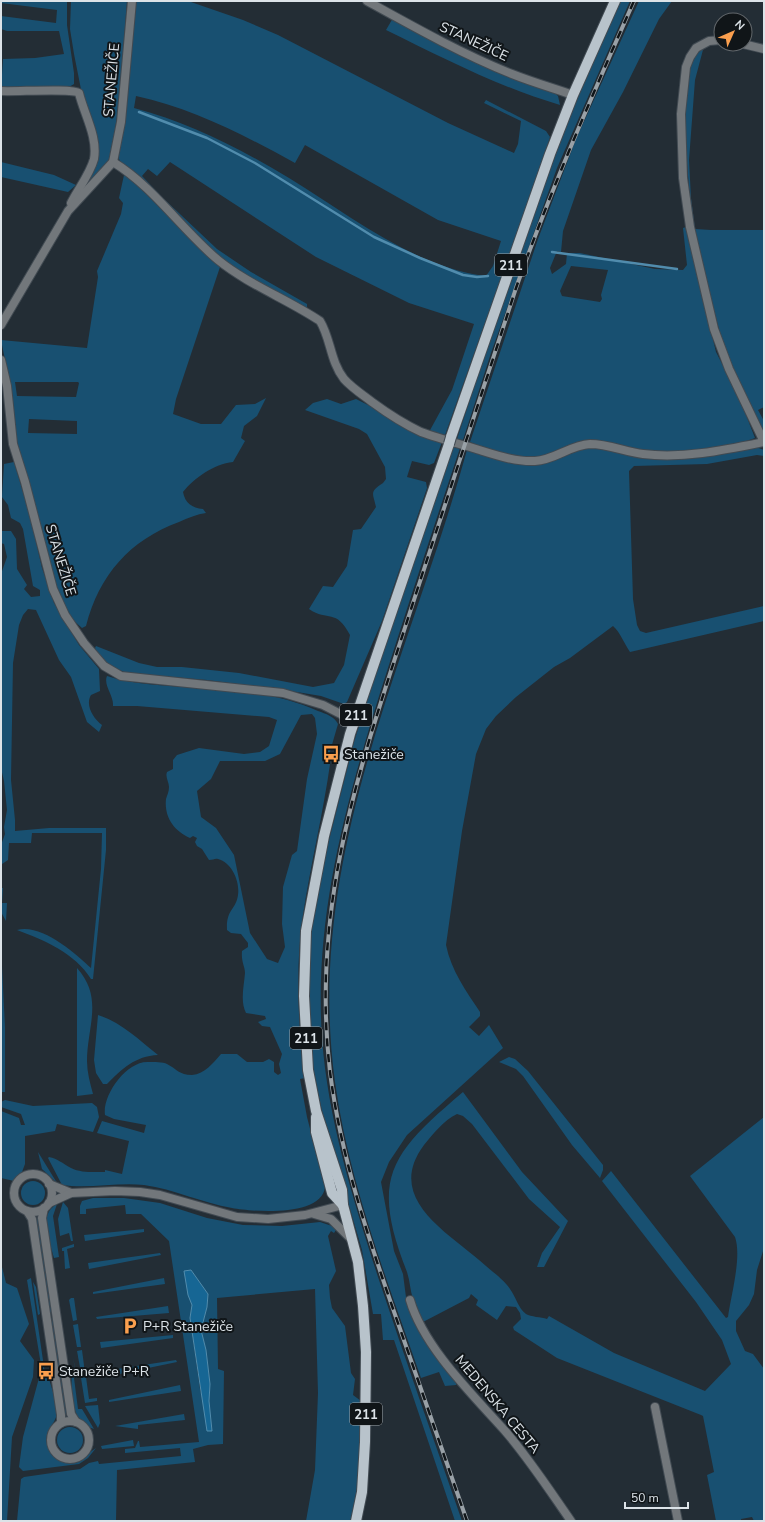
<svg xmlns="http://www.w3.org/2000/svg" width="765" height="1522" font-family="'Nunito Sans',sans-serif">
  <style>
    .green { fill: #185071; fill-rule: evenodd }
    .water { fill: #166694; stroke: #518cad }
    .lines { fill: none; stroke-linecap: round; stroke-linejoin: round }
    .stream { stroke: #518cad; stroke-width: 2.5 }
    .street-casing { stroke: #414a52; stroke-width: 10 }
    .primary-casing { stroke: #414a52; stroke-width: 12 }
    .street { stroke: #72777b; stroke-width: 8 }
    .primary { stroke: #b8c3cb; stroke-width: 10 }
    .rail-casing { stroke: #99a1a7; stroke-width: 4 }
    .rail { stroke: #101518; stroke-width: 2.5; stroke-dasharray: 8; stroke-linecap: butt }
    .primary-bridge-casing { stroke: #414a52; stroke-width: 12; stroke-linecap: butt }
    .primary-bridge { stroke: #b8c3cb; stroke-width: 10 }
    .labels { text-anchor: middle; stroke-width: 4; stroke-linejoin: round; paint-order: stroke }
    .shield { fill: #101518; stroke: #9fa5aa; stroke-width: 1 }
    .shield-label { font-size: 13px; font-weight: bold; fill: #dce3e8 }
    .street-label { font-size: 14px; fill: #dce3e8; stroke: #101518 }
    .poi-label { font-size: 14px; fill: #dce3e8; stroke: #101518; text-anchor: start }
  </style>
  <rect width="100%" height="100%" fill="#232d35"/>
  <g class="green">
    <path d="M1,1H67V25L74,73V84L69,87L1,90L3,59L35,58L64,54L59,31H7L1,29V16L56,23L57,10L1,3Z"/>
    <path d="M71,1H127L119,103L111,156L107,163L78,195L95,160L74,54L70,29Z"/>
    <path d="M134,1H188L243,20L278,35L448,123L514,153L518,144L521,121L484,103L486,100L546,131L550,137L538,175L445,435L429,432L452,390L474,324L409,303L316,257L170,162L157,176L148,169L142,176L163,198L217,249L251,272L307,304V309L249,278L219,257L120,161L118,157ZM136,96C192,108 244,135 295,163L305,145L438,220L501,241L493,266L486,276C415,268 348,214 289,178C241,149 188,122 134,108Z"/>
    <path d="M619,1H630L557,168L491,353L463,440L457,439L486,351L569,117Z"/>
    <path d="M639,1H672L659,19L623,92L591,150L563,231L561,252L557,251L550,268L552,274L566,264L567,253H580L655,269L683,270L687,265L683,228L686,227L716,352L739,397L755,438C730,448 671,455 644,452C632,450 618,442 606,443C584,445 562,455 540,458C517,461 491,451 470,442L538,239L576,139ZM571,266L608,270L601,295L602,299L600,302L562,296L560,291Z"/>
    <path d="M393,18L553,91L558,96L560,105C499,87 443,58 386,30Z"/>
    <path d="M704,46L695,80L689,160L691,198L695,229L711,230H764V407L758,410L764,421V437L728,358L721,337L692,226L684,125L689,70L697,52Z"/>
    <path d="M1,162L54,175L76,185L68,192L1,177Z"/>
    <path d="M124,175L129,177L220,267L176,399L173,414L201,424H221L236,405L255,404L266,398L257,416L244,426L241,438L245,441L233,462C214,464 194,478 183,492C185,503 192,508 203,509L206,513C197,514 188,518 179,522C130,540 99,575 86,626L82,628L73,620L67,612L53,577L17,450L10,384L1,340L87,348L98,277L97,271L121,214L123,203L119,198ZM15,382H78L79,383L76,397L17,396ZM29,419L77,421V434L28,433Z"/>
    <path d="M327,399L341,404L356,399L442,442L434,463L429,465L412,461L407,477L426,482L427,488L382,621L347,702L344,704L321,696L297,692L207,680L126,673L105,663L98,655L95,648L96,646L139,663L157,667H182L239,673L313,687L334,683L344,665L350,635C336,608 328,622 309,609L323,586L333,587L347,566L353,530L361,529L376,507C373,493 369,492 383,483L386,479L385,467L367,434L359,429L305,410L313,403Z"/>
    <path d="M454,445L460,448C433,529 406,611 380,693C345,806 314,918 322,1038C328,1120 353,1199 378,1277C405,1359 434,1440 462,1521H455L394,1340H383L381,1314H373L362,1250L324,1120L314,1075L311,1051L308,991L311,931L325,856L354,742L373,682Z"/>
    <path d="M592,447L705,456L756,447L764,450V456L757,455L707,464L634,466L629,471L633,599L637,625L640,631L646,633L764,606V621L630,652C624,643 620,632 613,626L570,658L554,667L516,697L496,716L486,729L476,754L462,831L446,945C451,970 466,991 480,1012V1016L469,1027L479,1036L489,1025L503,1048L407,1135L389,1162L381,1182L394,1251L403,1274L407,1305L426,1341L457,1382L456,1385L445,1386L439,1372L421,1378C388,1282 349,1184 335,1082C304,856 409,661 467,450L515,463Z"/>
    <path d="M14,462L29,512L42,568L54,603L79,645L99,669L100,691L91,695C85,705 93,718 102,725L99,732L87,722L71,677L59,660L36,610L28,609L23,615L19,625L13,663L11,780L15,820V831L49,828H106V850L93,979H91C75,953 44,940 17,930C41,923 75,953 91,968L101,869L102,833H32L31,843H9L8,860L2,864V879H1V845L5,834L4,827L7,810L4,781L1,768V574L7,557L4,544L1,543V531H11L16,539L17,569L27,585L24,589L31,597L40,596V590L33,586L23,529L20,523L11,518L8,505L2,497L4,464Z"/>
    <path d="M107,676C132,684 157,685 183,687C228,690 276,692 318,711C326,714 334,716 338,724L329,755L331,757C324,810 311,862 303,915C295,969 298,1024 305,1078L300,1079L307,1117L325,1187C322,1217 254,1212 232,1208C202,1203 174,1189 144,1185C118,1182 89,1189 62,1185L48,1158L49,1157C58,1159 62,1163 71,1168C81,1173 93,1172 105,1172V1170L122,1174L129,1141L97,1133L102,1121L144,1133L146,1125L114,1119L105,1115C102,1095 127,1060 149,1062C154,1062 163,1062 167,1064C177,1069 179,1075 192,1075C205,1074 213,1063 221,1054H237L247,1062H263L269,1059L274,1062V1072L278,1075L281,1073L279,1064L282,1054L270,1027L262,1026L258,1022L266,1019L265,1016L246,1013C240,1001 244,986 245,973C245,966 241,962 242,951L248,947V943L241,934L231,933L227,930C226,909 236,910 238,895C240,881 232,863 218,859C215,858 213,860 209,860L202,849L197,846L195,842L197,838L193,836L190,838C174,831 164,817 166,799C167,795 169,792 169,787C169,782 165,777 167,772L173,769V760L177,755L199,748L244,754L260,752L269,746L277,720L269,717L137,706H113C114,696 103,685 107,676ZM312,714L315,718L317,734L307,779L297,851L292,855L283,887L282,924L285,947L278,963L267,959L250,933L234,855L216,828L201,817L197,791L211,779L220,761H265L280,754L301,715Z"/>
    <path d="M1,888H3L2,903H7L6,921L1,912Z"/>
    <path d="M1,946L5,1027V1092H1Z"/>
    <path d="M77,968C104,998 87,1027 87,1061C87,1072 90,1083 93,1094L77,1096Z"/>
    <path d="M98,1015C121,1022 139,1040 158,1055C135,1056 122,1069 107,1084H103L96,1073L94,1060Z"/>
    <path d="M509,1057L515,1059L528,1071L603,1165V1170L600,1178L572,1145L523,1076L516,1069L499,1062Z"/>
    <path d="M463,1092L522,1172L568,1221L544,1267H537L542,1253L560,1227L529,1199L472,1124L463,1116L457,1114C443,1121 434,1133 424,1145C383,1200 451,1234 486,1266C494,1273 504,1280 510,1289C516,1297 518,1308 526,1314C531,1317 541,1317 547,1319L549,1316L614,1353L705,1391L731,1364L722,1340L696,1302L602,1181L611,1171L726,1318L728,1317C731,1295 742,1257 735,1237L690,1176L764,1117V1248L757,1270L754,1294L749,1305L736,1321V1331L745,1351L753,1354L764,1369V1521H754L752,1517L741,1519V1521H716L707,1475L714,1472L703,1416L701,1415L557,1358L514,1330L513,1327L521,1319L520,1313L516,1307L506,1306L497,1320L476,1305L478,1300L471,1294L469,1298L423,1322C419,1315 415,1307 413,1299C410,1290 410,1281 407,1272C370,1178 390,1154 463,1092Z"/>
    <path d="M5,1100L33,1106L92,1103L97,1107L99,1117L93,1132L57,1124L55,1131L25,1136V1164L22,1172L14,1181L1,1178V1111L19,1118L21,1125H25L21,1114L1,1107V1102Z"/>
    <path d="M38,1152L57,1183L42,1169Z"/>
    <circle cx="33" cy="1193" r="12"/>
    <path d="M93,1198H124L160,1203L207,1218L243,1225L282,1226L320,1222L332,1226L336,1230L334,1233L331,1231L328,1236L336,1271L329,1285L330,1298L332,1308L345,1326L351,1373L355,1379L353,1395L361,1401L358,1481L352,1521H306L315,1470L318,1393L315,1289L217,1298L218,1369L224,1371L223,1444L208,1445L193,1449L195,1462L117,1470L116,1521H17L21,1479L24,1477L80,1469L89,1463L98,1461L99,1464L181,1456L180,1448L125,1453V1449L135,1448L138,1441H139L140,1447L199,1442L169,1241L141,1214H126L125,1205L86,1209V1214H80V1206L82,1201ZM191,1270L208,1294L207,1307L201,1330L206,1350L210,1384L209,1401L212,1431L200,1389L190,1318L192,1305Z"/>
    <path d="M63,1202L68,1208L73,1241H71L69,1233L60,1236L58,1219Z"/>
    <path d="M57,1204L53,1216L59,1257L54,1258C50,1241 37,1215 57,1204Z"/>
    <path d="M39,1218L53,1312L48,1313L34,1219Z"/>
    <path d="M144,1229V1232L85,1241L84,1235Z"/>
    <path d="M74,1244V1247L67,1249L70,1268L65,1269L64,1251H62V1248Z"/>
    <path d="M160,1253L161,1255L89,1269L88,1263Z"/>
    <path d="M1,1263L6,1283L17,1288L29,1324L20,1341L34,1360L33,1377L12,1437L7,1521H1Z"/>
    <path d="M31,1278L45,1374L48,1373C50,1386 56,1397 57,1410C58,1420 49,1426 47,1435C44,1451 60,1467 76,1462C84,1460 89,1452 96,1448L88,1458L79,1464L23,1471L19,1467L23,1437L39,1378L41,1365L27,1280Z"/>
    <path d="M164,1278L165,1284L93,1294V1292Z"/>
    <path d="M33,1282L36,1287L40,1314L38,1315Z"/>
    <path d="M71,1298H74L77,1320L73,1321L69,1300Z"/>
    <path d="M168,1306L169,1313L97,1319L96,1317Z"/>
    <path d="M54,1318L68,1414L63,1415L49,1319Z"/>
    <path d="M78,1324L81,1347H77L73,1325Z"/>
    <path d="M173,1335V1338L101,1348L100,1342Z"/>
    <path d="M82,1350L85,1373H81L77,1351Z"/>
    <path d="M73,1357L77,1378H74L78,1409H82L94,1429C68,1421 73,1391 71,1370L75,1369Z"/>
    <path d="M176,1360L177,1362L105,1377L104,1371Z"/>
    <path d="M83,1377H86L89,1399L97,1398V1401L85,1403L81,1378Z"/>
    <path d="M180,1385L181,1391L109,1402V1400Z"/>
    <path d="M98,1405L100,1423L98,1428L85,1406Z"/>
    <path d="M184,1414L185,1420L138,1425V1429L115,1426Z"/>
    <circle cx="70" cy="1440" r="13"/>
    <path d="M133,1440L134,1446L102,1449L101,1446Z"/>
  </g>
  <path class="water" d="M191,1270L208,1294L207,1307L201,1330L206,1350L210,1384L209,1401L212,1431H207L190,1318L192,1305L188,1295L184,1271Z"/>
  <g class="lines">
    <g class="stream">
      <path d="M139,112L207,138L255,163L374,237L420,258L463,275L477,277L488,276"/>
      <path d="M552,252L677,269"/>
    </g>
    <g class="street-casing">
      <g id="street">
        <path d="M367,1C414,27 462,54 512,74C532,82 553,88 573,95"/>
        <path d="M721,40L709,41L696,48L690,57L686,67L681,114L683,178L690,227L714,329L729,369L764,442"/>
        <path d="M743,44L764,49"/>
        <path d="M1,91C15,92 72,88 79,93C84,114 98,137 94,159C90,174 78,189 71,203"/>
        <path d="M113,162C154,187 181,229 218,260C249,285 287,299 320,321C331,339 330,361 344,379C352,388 363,395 372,402C387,413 404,424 421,432C438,438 456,443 473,448C493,454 514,462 535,461C555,460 570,445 590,444C608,444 626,452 643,454C683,459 725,450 764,442"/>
        <path d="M1,325L68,211L113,162L121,122L132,1"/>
        <path d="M1,360L7,386L13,444L25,482L53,589L65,615L84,643L104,666L121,676L283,693L323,705L354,721"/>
        <circle cx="33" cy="1193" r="19"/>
        <path d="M49,1184L71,1193"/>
        <path d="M49,1203L71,1193L115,1191L140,1192L160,1195L237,1217L268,1219L305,1215L343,1205"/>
        <path d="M44,1208L42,1218L71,1414L76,1422"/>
        <path d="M27,1211L32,1219L61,1415V1423"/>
        <path d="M314,1214L331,1219L351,1239"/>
        <path d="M410,1300C424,1348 474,1396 506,1432C530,1460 550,1491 571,1521"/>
        <path d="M655,1407L678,1521"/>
        <circle cx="70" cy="1440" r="19"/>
      </g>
    </g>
    <g class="primary-casing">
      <g id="primary">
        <path d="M451,437L550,154L573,95L615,1"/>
        <path d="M316,1117V1132L332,1193L343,1205"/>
        <path d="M356,1521L362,1492L365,1442L366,1352L363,1306L358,1262L343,1205L342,1190L316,1111L308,1070L304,996L306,931L324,836L350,734L449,444"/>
      </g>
    </g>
    <use href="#street" class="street"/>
    <use href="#primary" class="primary"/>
    <g class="rail-casing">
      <path id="rail" d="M467,1521C444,1456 422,1391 399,1326C370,1243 341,1159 330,1072C310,903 361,764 412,606C446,500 482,394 516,288C551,189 592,96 634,1"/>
    </g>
    <use href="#rail" class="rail"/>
    <g class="primary-bridge-casing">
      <path id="primary-bridge" d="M449,444L451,437"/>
    </g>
    <use href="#primary-bridge" class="primary-bridge"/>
  </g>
  <defs>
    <g id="bus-bare" transform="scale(1.38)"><path d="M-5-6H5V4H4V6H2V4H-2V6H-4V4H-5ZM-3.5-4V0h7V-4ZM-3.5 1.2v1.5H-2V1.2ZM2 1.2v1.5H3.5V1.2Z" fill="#fa9f4e" stroke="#101518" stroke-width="2.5" paint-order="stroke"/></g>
    <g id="parking-bare" transform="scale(1.38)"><path d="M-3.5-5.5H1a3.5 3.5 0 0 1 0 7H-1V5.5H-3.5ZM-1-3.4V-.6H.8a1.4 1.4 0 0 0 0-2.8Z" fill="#fa9f4e" stroke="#101518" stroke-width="2.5" paint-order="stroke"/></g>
  </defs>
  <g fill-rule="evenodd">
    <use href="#bus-bare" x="331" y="754"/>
    <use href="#parking-bare" x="130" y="1326"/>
    <use href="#bus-bare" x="46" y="1371"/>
  </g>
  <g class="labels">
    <g class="shield">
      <rect x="495" y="254" width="32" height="22" rx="3"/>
      <rect x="340" y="704" width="32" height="22" rx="3"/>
      <rect x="290" y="1027" width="32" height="22" rx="3"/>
      <rect x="350" y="1403" width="32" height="22" rx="3"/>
    </g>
    <g class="shield-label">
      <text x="511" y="270">211</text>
      <text x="356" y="720">211</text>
      <text x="306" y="1043">211</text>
      <text x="366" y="1419">211</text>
    </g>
    <g class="street-label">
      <text transform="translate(474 41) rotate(25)" y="5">STANEŽIČE</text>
      <text transform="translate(111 80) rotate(-85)" y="5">STANEŽIČE</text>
      <text transform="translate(61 560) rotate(73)" y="5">STANEŽIČE</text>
      <text transform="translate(498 1404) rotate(50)" y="5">MEDENSKA CESTA</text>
    </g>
    <g class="poi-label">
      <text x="344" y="759">Stanežiče</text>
      <text x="143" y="1331">P+R Stanežiče</text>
      <text x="59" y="1376">Stanežiče P+R</text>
    </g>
  </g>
  <rect width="765" height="1522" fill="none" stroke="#dce3e8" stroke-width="4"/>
  <g transform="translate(733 32) rotate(45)"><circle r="19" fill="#101518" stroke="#62676b"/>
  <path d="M0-3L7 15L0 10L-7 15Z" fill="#fa9f4e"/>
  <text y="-6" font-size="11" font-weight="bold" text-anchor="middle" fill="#dce3e8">N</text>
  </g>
  <path d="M625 1502v6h63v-6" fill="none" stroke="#dce3e8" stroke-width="2"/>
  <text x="631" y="1502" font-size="12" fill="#dce3e8" stroke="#101518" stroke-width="3" paint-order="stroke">50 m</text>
</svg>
